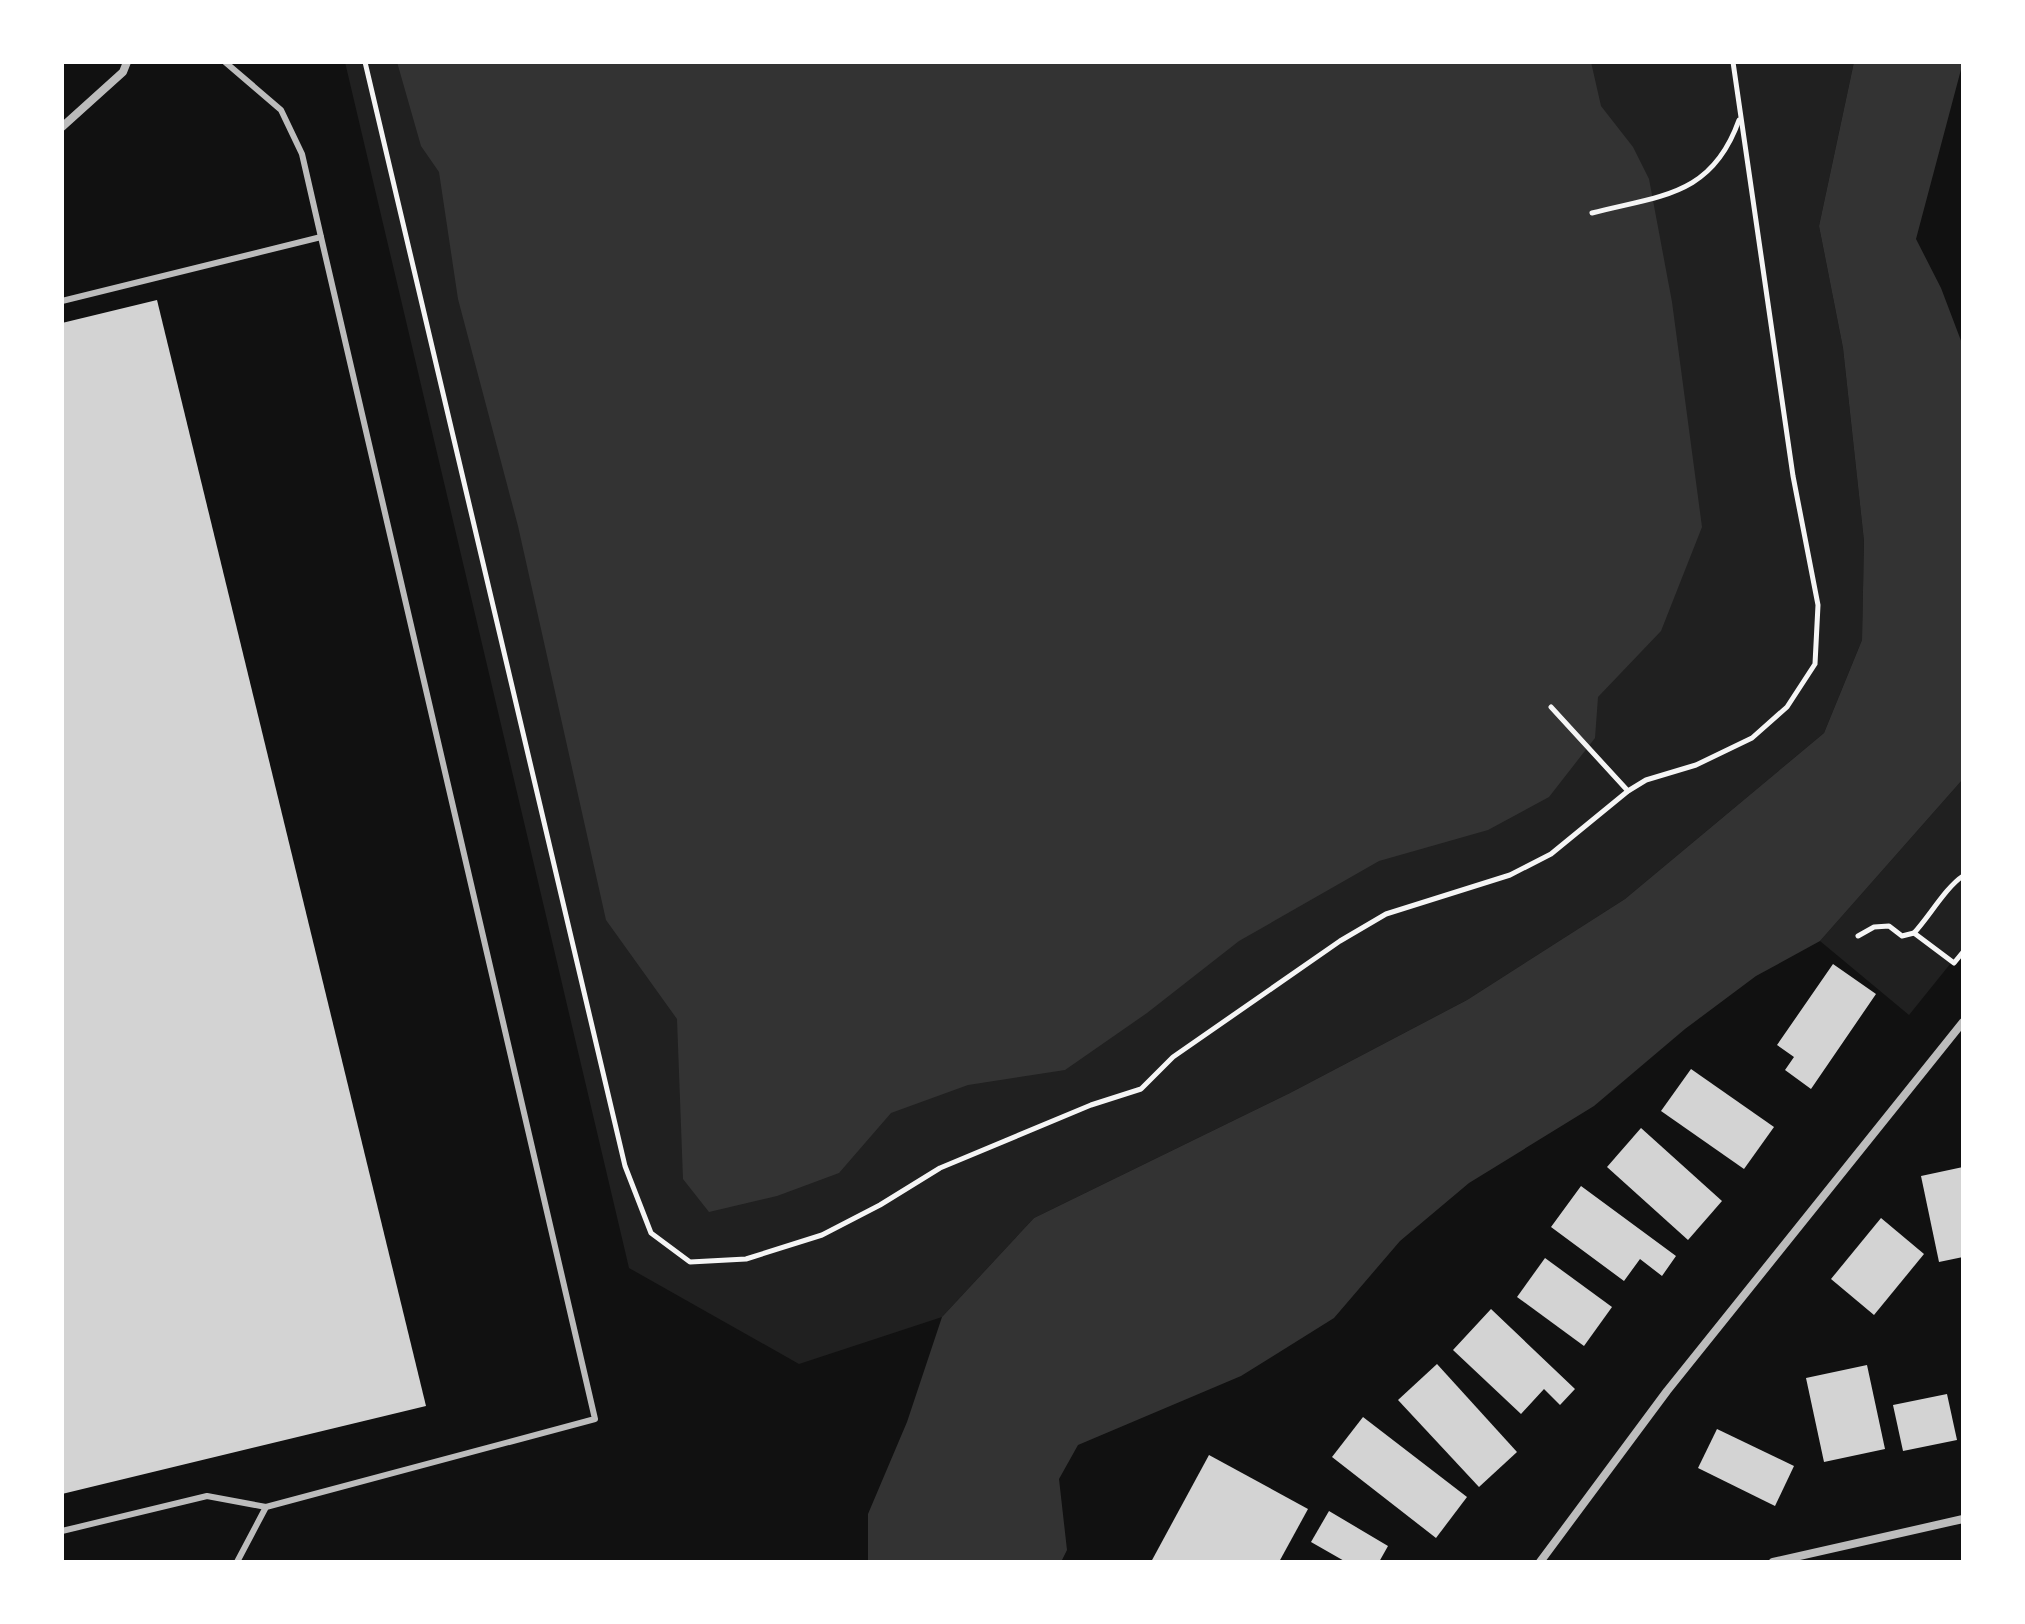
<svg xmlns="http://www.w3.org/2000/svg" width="2025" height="1624" font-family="Bitter,serif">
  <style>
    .green { fill: #202020 }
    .water { fill: #333 }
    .building { fill: #d3d3d3 }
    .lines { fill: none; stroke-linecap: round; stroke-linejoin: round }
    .path { stroke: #f5f5f5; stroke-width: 5 }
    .service { stroke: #bcbcbc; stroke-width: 6 }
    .minor { stroke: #bcbcbc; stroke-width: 8 }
  </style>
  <rect width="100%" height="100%" fill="#111"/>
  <g class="green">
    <path d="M345,62H1854L1819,226L1843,348L1864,541L1862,640L1824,733L1625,899L1467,1000L1290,1093L1034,1218L942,1317L799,1364L629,1268Z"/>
    <path d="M1963,779V948L1909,1015L1820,941Z"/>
  </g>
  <g class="water">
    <path d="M397,62H1591L1601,106L1633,147L1649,179L1672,302L1702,527L1661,631L1598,697L1595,738L1549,797L1488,830L1379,861L1239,941L1147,1013L1065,1070L968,1085L891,1113L839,1173L777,1196L709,1212L683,1179L677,1019L606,920L518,526L458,299L439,172L421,146Z"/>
    <path d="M1854,62H1963L1916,239L1941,288L1963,346V779L1820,941L1756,976L1685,1029L1594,1106L1469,1183L1400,1241L1334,1318L1241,1376L1078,1445L1059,1479L1067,1550L1061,1562H868V1514L907,1422L942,1317L1034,1218L1290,1093L1467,1000L1625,899L1824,733L1862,640L1864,541L1843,348L1819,226Z"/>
  </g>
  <g class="building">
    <path d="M157,300L426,1406L62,1494V323Z"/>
    <path d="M1833,964L1876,994L1811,1089L1785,1070L1794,1057L1777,1045Z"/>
    <path d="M1691,1069L1774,1127L1744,1169L1661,1111Z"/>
    <path d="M1641,1128L1722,1201L1688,1240L1607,1167Z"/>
    <path d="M1963,1167V1257L1939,1262L1921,1176Z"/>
    <path d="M1581,1186L1676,1256L1662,1276L1640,1259L1624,1281L1551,1227Z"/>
    <path d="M1881,1218L1924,1254L1874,1315L1831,1279Z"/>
    <path d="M1545,1258L1612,1307L1584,1346L1517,1297Z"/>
    <path d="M1491,1309L1575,1389L1560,1405L1544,1389L1521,1414L1453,1350Z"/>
    <path d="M1437,1364L1517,1452L1479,1487L1398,1400Z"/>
    <path d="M1867,1365L1885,1449L1824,1462L1806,1378Z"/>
    <path d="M1947,1394L1957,1440L1903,1451L1893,1405Z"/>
    <path d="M1363,1417L1467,1497L1436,1538L1332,1457Z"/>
    <path d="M1717,1429L1794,1466L1775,1506L1698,1468Z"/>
    <path d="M1209,1455L1308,1509L1279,1562H1151Z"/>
    <path d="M1329,1511L1388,1546L1379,1562H1346L1311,1542Z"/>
  </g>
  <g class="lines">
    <g class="path">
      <path d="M365,62L625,1166L651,1233L690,1262L746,1259L822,1235L880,1205L940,1168L1091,1105L1141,1089L1173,1057L1340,941L1386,914L1510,875L1551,854L1628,791L1646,780L1696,765L1752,738L1787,707L1815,664L1818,605L1793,476L1733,62"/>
      <path d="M1592,213C1662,195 1712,196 1739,120"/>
      <path d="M1551,707L1628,791"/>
      <path d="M1963,876C1946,887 1929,917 1914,933L1954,963L1963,952"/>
      <path d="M1858,936L1874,927L1889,926L1902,936L1914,933"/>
    </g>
    <g class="service">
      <path d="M225,62L281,110L302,154L321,237"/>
      <path d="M62,301L321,237L595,1419L266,1507L237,1562"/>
      <path d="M62,1531L207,1496L266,1507"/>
    </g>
    <g class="minor">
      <path d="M62,127L123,72L127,62"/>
      <path d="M1540,1562L1667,1391L1963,1022"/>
      <path d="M1773,1562L1963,1519"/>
    </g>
  </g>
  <rect width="2025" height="1624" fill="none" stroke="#ffffff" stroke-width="128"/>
</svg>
